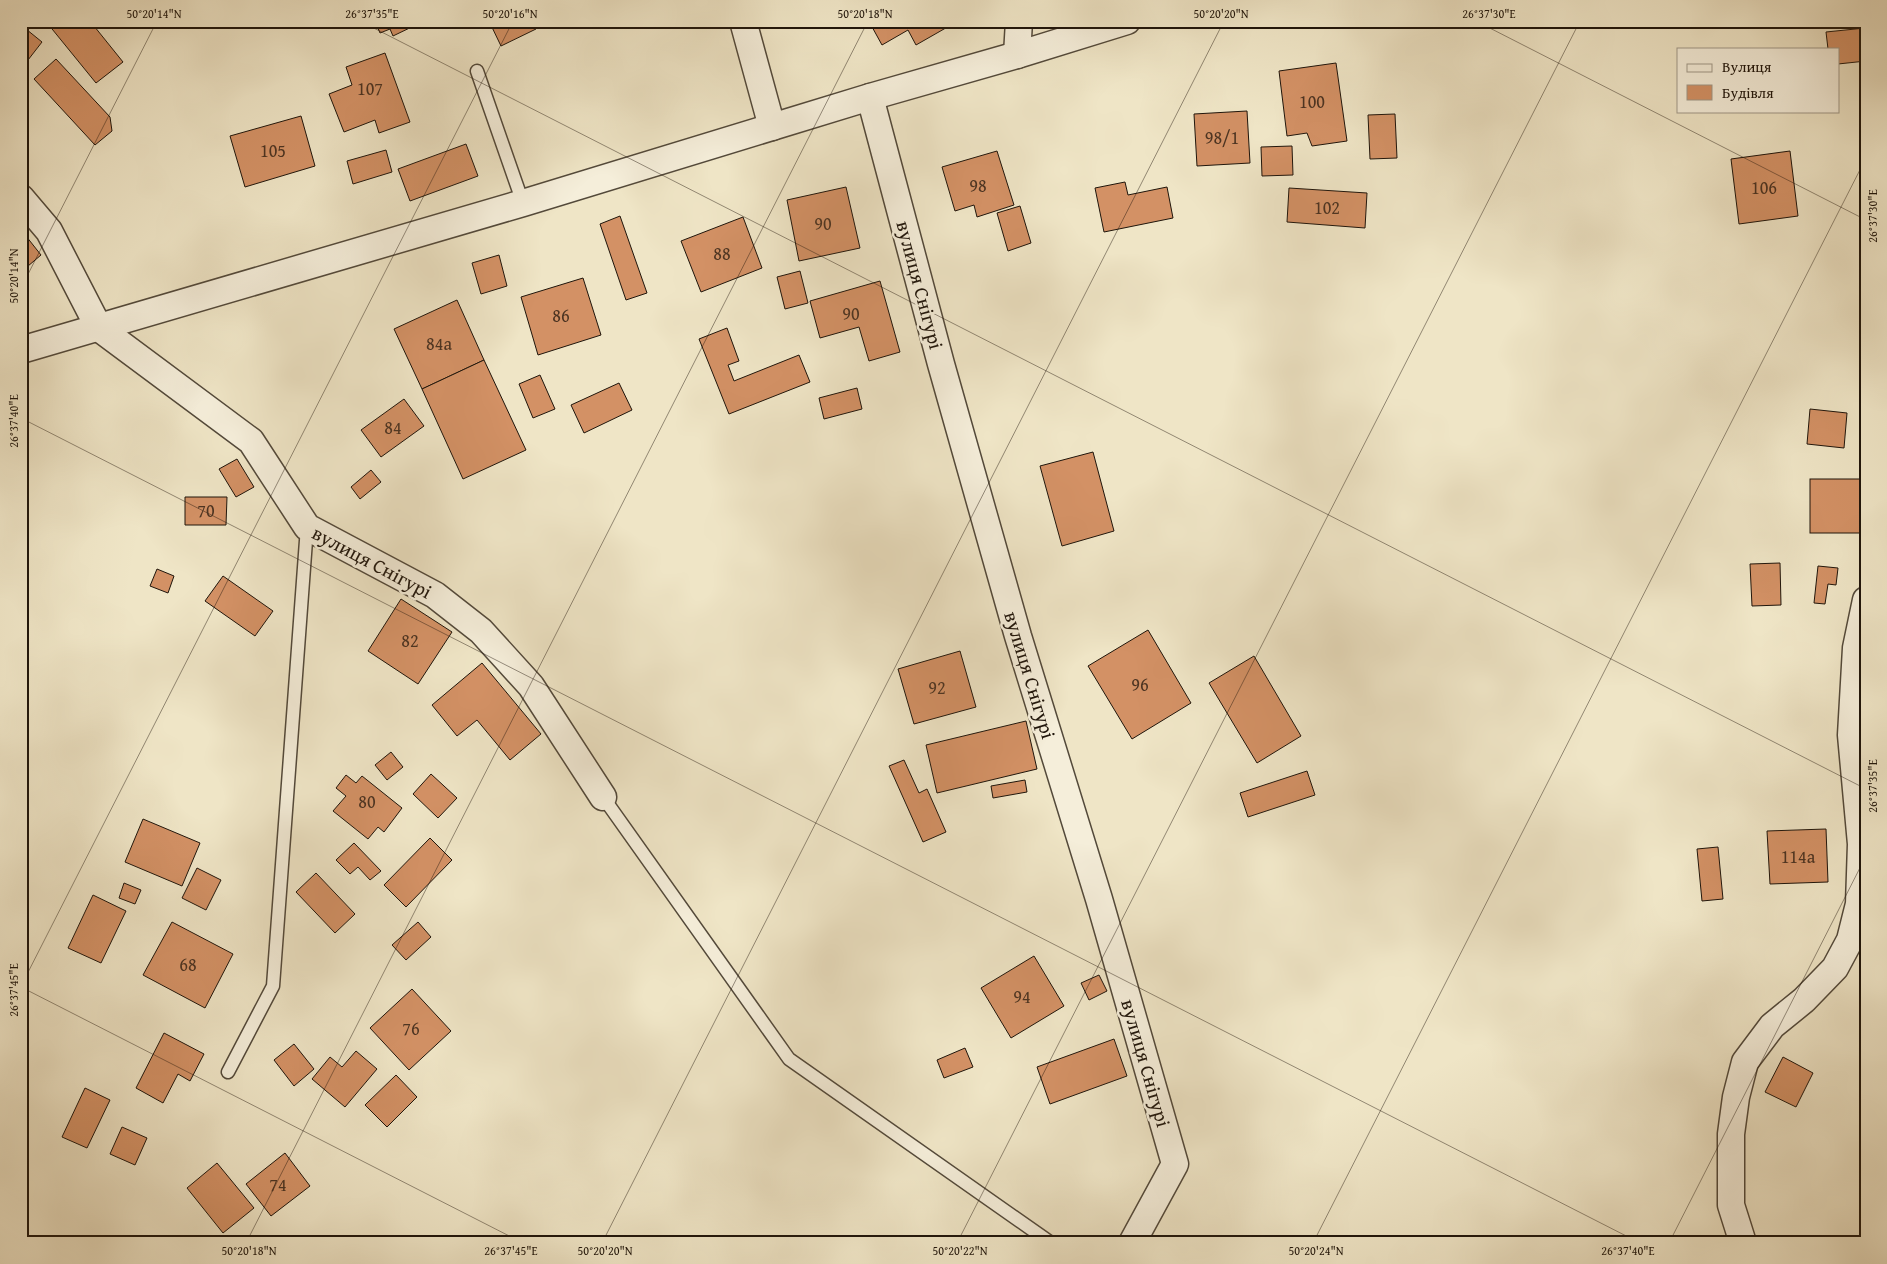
<svg xmlns="http://www.w3.org/2000/svg" width="1887" height="1264" font-family="'Gentium Book Plus',serif">
  <style>
    .building { fill: #d39165; stroke: #1f150b }
    .lines { fill: none; stroke-linecap: round; stroke-linejoin: round }
    .lane-casing { stroke: #53493a; stroke-width: 15 }
    .street-casing { stroke: #53493a; stroke-width: 29 }
    .lane { stroke: #f5eeda; stroke-width: 12 }
    .street { stroke: #f5eeda; stroke-width: 26 }
    .ticks { fill: none; stroke: #1f150b; stroke-width: 1; stroke-opacity: 0.45 }
    .labels { text-anchor: middle; stroke-width: 5; stroke-linejoin: round; paint-order: stroke }
    .number-label { font-size: 18px; fill: #4c3422 }
    .street-label { font-size: 20px; fill: #1f150b; stroke: #f5eeda }
    .neatline { fill: none; stroke: #1f150b; stroke-width: 2 }
    .ticks-label { font-size: 12px; text-anchor: middle; fill: #1f150b }
  </style>
  <rect width="100%" height="100%" fill="#efe5c6"/>
  <filter id="stains"><feTurbulence type="fractalNoise" baseFrequency=".004" numOctaves="4"/><feColorMatrix values="0 0 0 0 .2 0 0 0 0 .09 0 0 0 0 .02 0 0 0 .5 -.17"/></filter>
  <radialGradient id="worn" r=".72"><stop offset=".6" stop-color="#630" stop-opacity="0"/><stop offset="1" stop-color="#630" stop-opacity=".3"/></radialGradient>
  <g class="building">
    <path d="M52,21H90L123,62L96,83L48,24Z"/>
    <path d="M375,21H422V22L393,36L390,29L380,33Z"/>
    <path d="M489,21H532L536,29L501,46Z"/>
    <path d="M878,21H958L916,45L908,30L882,45L871,25Z"/>
    <path d="M21,25L42,42L21,69Z"/>
    <path d="M1865,28L1866,61L1838,64V49H1828L1826,32Z"/>
    <path d="M385,53L410,122L379,133L375,120L344,132L329,94L352,85L346,67Z"/>
    <path d="M56,59L110,117L112,131L95,145L34,79Z"/>
    <path d="M1336,63L1347,141L1312,146L1307,133L1287,136L1279,71Z"/>
    <path d="M1247,111L1250,163L1197,166L1194,114Z"/>
    <path d="M1395,114L1397,158L1370,159L1368,115Z"/>
    <path d="M301,116L315,166L245,187L230,136Z"/>
    <path d="M466,144L478,176L410,201L398,169Z"/>
    <path d="M1292,146L1293,175L1262,176L1261,147Z"/>
    <path d="M386,150L392,172L353,184L347,161Z"/>
    <path d="M997,151L1014,205L977,217L974,205L955,211L942,167Z"/>
    <path d="M1790,151L1798,216L1739,224L1731,159Z"/>
    <path d="M1125,182L1128,195L1167,187L1173,218L1104,232L1095,188Z"/>
    <path d="M846,187L860,248L799,261L787,200Z"/>
    <path d="M1289,188L1367,193L1365,228L1287,222Z"/>
    <path d="M1020,206L1031,243L1008,251L997,213Z"/>
    <path d="M620,216L647,293L626,300L600,224Z"/>
    <path d="M743,217L762,268L701,292L681,241Z"/>
    <path d="M22,231L41,255L21,272V232Z"/>
    <path d="M499,255L507,286L481,294L472,263Z"/>
    <path d="M800,271L808,303L785,309L777,277Z"/>
    <path d="M583,278L601,335L538,355L521,297Z"/>
    <path d="M880,281L900,352L869,361L859,327L820,338L810,301Z"/>
    <path d="M457,300L484,360L422,389L394,329Z"/>
    <path d="M21,301L29,309L21,317Z"/>
    <path d="M727,328L739,361L728,365L734,381L799,355L810,382L729,414L699,339Z"/>
    <path d="M484,360L526,450L463,479L422,389Z"/>
    <path d="M540,375L555,409L533,418L519,384Z"/>
    <path d="M619,383L632,410L584,433L571,405Z"/>
    <path d="M857,388L862,409L824,419L819,398Z"/>
    <path d="M404,399L424,426L381,457L361,430Z"/>
    <path d="M1810,409L1847,413L1844,448L1807,444Z"/>
    <path d="M1093,452L1114,531L1062,546L1040,466Z"/>
    <path d="M237,459L254,487L236,497L219,469Z"/>
    <path d="M371,470L381,482L360,499L351,487Z"/>
    <rect x="1810" y="479" width="56" height="54"/>
    <path d="M185,497H227L226,525H185Z"/>
    <path d="M1780,563L1781,605L1752,606L1750,564Z"/>
    <path d="M1818,566L1838,568L1836,585L1828,584L1825,604L1814,603Z"/>
    <path d="M157,569L174,576L168,593L150,586Z"/>
    <path d="M223,576L273,611L255,636L205,601Z"/>
    <path d="M401,599L452,632L418,684L368,651Z"/>
    <path d="M1148,630L1191,703L1132,739L1088,666Z"/>
    <path d="M960,651L976,707L914,724L898,669Z"/>
    <path d="M1254,656L1301,736L1257,763L1209,683Z"/>
    <path d="M482,663L541,734L510,760L477,720L457,736L432,705Z"/>
    <path d="M1026,721L1037,769L937,793L926,745Z"/>
    <path d="M391,752L403,767L387,780L375,765Z"/>
    <path d="M904,760L919,793L927,789L946,832L923,842L889,766Z"/>
    <path d="M1307,771L1315,795L1248,817L1240,793Z"/>
    <path d="M431,774L457,798L438,818L413,794Z"/>
    <path d="M346,775L356,783L362,776L402,808L384,832L378,827L368,839L333,811L346,796L336,788Z"/>
    <path d="M1025,780L1027,792L993,798L991,786Z"/>
    <path d="M143,819L200,843L182,886L125,862Z"/>
    <path d="M1826,829L1828,882L1770,884L1767,831Z"/>
    <path d="M430,838L452,860L406,907L384,885Z"/>
    <path d="M354,843L381,871L370,880L358,867L350,874L336,860Z"/>
    <path d="M1718,847L1723,899L1702,901L1697,849Z"/>
    <path d="M197,868L221,880L206,910L182,898Z"/>
    <path d="M316,873L355,914L335,933L296,892Z"/>
    <path d="M124,883L141,890L135,904L119,898Z"/>
    <path d="M93,895L126,911L101,963L68,948Z"/>
    <path d="M172,922L233,954L205,1008L143,975Z"/>
    <path d="M418,922L431,937L406,960L392,945Z"/>
    <path d="M1034,956L1064,1006L1011,1038L981,988Z"/>
    <path d="M1099,975L1107,991L1089,1000L1081,983Z"/>
    <path d="M412,989L451,1031L409,1070L370,1028Z"/>
    <path d="M164,1033L204,1054L190,1081L178,1074L163,1103L136,1088Z"/>
    <path d="M1114,1039L1127,1076L1050,1104L1037,1067Z"/>
    <path d="M294,1044L314,1069L294,1086L274,1060Z"/>
    <path d="M965,1048L973,1067L944,1078L937,1060Z"/>
    <path d="M356,1051L377,1069L345,1107L312,1079L330,1057L342,1067Z"/>
    <path d="M1783,1057L1813,1073L1796,1107L1765,1092Z"/>
    <path d="M396,1075L417,1097L387,1127L365,1105Z"/>
    <path d="M85,1088L110,1100L87,1148L62,1137Z"/>
    <path d="M122,1127L147,1138L135,1165L110,1154Z"/>
    <path d="M285,1153L310,1186L271,1216L246,1184Z"/>
    <path d="M217,1163L254,1208L223,1233L187,1188Z"/>
  </g>
  <g class="lines">
    <g class="lane-casing">
      <g id="lane">
        <path d="M477,71L523,203"/>
        <path d="M603,797L789,1059L1051,1243"/>
        <path d="M228,1072L273,986L307,527"/>
      </g>
    </g>
    <g class="street-casing">
      <g id="street">
        <path d="M743,21L772,127"/>
        <path d="M1017,55L1019,21"/>
        <path d="M870,97L941,364L1018,636L1099,899L1175,1164L1132,1243"/>
        <path d="M21,198L49,231L99,328L251,441L307,527L435,595L481,631L531,686L603,797"/>
        <path d="M21,350L523,203L870,97L1017,55L1127,21"/>
        <path d="M1743,1243L1731,1205V1134L1736,1097L1745,1062L1772,1026L1804,1000L1835,968L1850,940L1859,904L1861,844L1851,735L1856,648L1866,600"/>
      </g>
    </g>
    <use href="#lane" class="lane"/>
    <use href="#street" class="street"/>
  </g>
  <path class="ticks" d="M360,21L1866,789M1476,21L1866,220M21,288L157,21M21,418L1640,1243M21,986L513,21M21,987L523,1243M246,1243L868,21M602,1243L1224,21M957,1243L1580,21M1313,1243L1866,158M1669,1243L1866,856"/>
  <g class="labels">
    <g class="number-label">
      <text x="370" y="95">107</text>
      <text x="1312" y="108">100</text>
      <text x="1222" y="144">98/1</text>
      <text x="273" y="157">105</text>
      <text x="978" y="192">98</text>
      <text x="1764" y="194">106</text>
      <text x="1327" y="214">102</text>
      <text x="823" y="230">90</text>
      <text x="722" y="260">88</text>
      <text x="851" y="320">90</text>
      <text x="561" y="322">86</text>
      <text x="439" y="350">84а</text>
      <text x="393" y="434">84</text>
      <text x="206" y="517">70</text>
      <text x="410" y="647">82</text>
      <text x="1140" y="691">96</text>
      <text x="937" y="694">92</text>
      <text x="367" y="808">80</text>
      <text x="1798" y="863">114а</text>
      <text x="188" y="971">68</text>
      <text x="1022" y="1003">94</text>
      <text x="411" y="1035">76</text>
      <text x="278" y="1191">74</text>
    </g>
    <g class="street-label">
      <text transform="translate(920 285) rotate(75)" y="7">вулиця Снігурі</text>
      <text transform="translate(372 562) rotate(28)" y="7">вулиця Снігурі</text>
      <text transform="translate(1030 675) rotate(73)" y="7">вулиця Снігурі</text>
      <text transform="translate(1146 1063) rotate(74)" y="7">вулиця Снігурі</text>
    </g>
  </g>
  <rect width="1887" height="1264" fill="none" stroke="#efe5c6" stroke-width="55"/>
  <rect x="1677" y="48" width="162" height="65" fill="#f5eeda" stroke="#9f9787"/>
  <rect x="1687" y="64" width="25" height="8" fill="#f5eeda" stroke="#9f9787"/>
  <text x="1722" y="72" font-size="15" fill="#1f150b">Вулиця</text>
  <rect x="1687" y="85" width="25" height="15" fill="#d39165" stroke="#9f9787"/>
  <text x="1722" y="98" font-size="15" fill="#1f150b">Будівля</text>
  <rect x="28" y="28" width="1832" height="1208" class="neatline"/>
  <g class="ticks-label">
    <text x="154" y="18">50°20'14"N</text>
    <text x="372" y="18">26°37'35"E</text>
    <text x="510" y="18">50°20'16"N</text>
    <text x="865" y="18">50°20'18"N</text>
    <text x="1221" y="18">50°20'20"N</text>
    <text x="1489" y="18">26°37'30"E</text>
    <text transform="translate(1873 216) rotate(-90)" y="4">26°37'30"E</text>
    <text transform="translate(14 276) rotate(-90)" y="4">50°20'14"N</text>
    <text transform="translate(14 421) rotate(-90)" y="4">26°37'40"E</text>
    <text transform="translate(1873 786) rotate(-90)" y="4">26°37'35"E</text>
    <text transform="translate(14 990) rotate(-90)" y="4">26°37'45"E</text>
    <text x="249" y="1255">50°20'18"N</text>
    <text x="511" y="1255">26°37'45"E</text>
    <text x="605" y="1255">50°20'20"N</text>
    <text x="960" y="1255">50°20'22"N</text>
    <text x="1316" y="1255">50°20'24"N</text>
    <text x="1628" y="1255">26°37'40"E</text>
  </g>
  <rect width="100%" height="100%" filter="url(#stains)"/>
  <rect width="100%" height="100%" fill="url(#worn)"/>
</svg>
